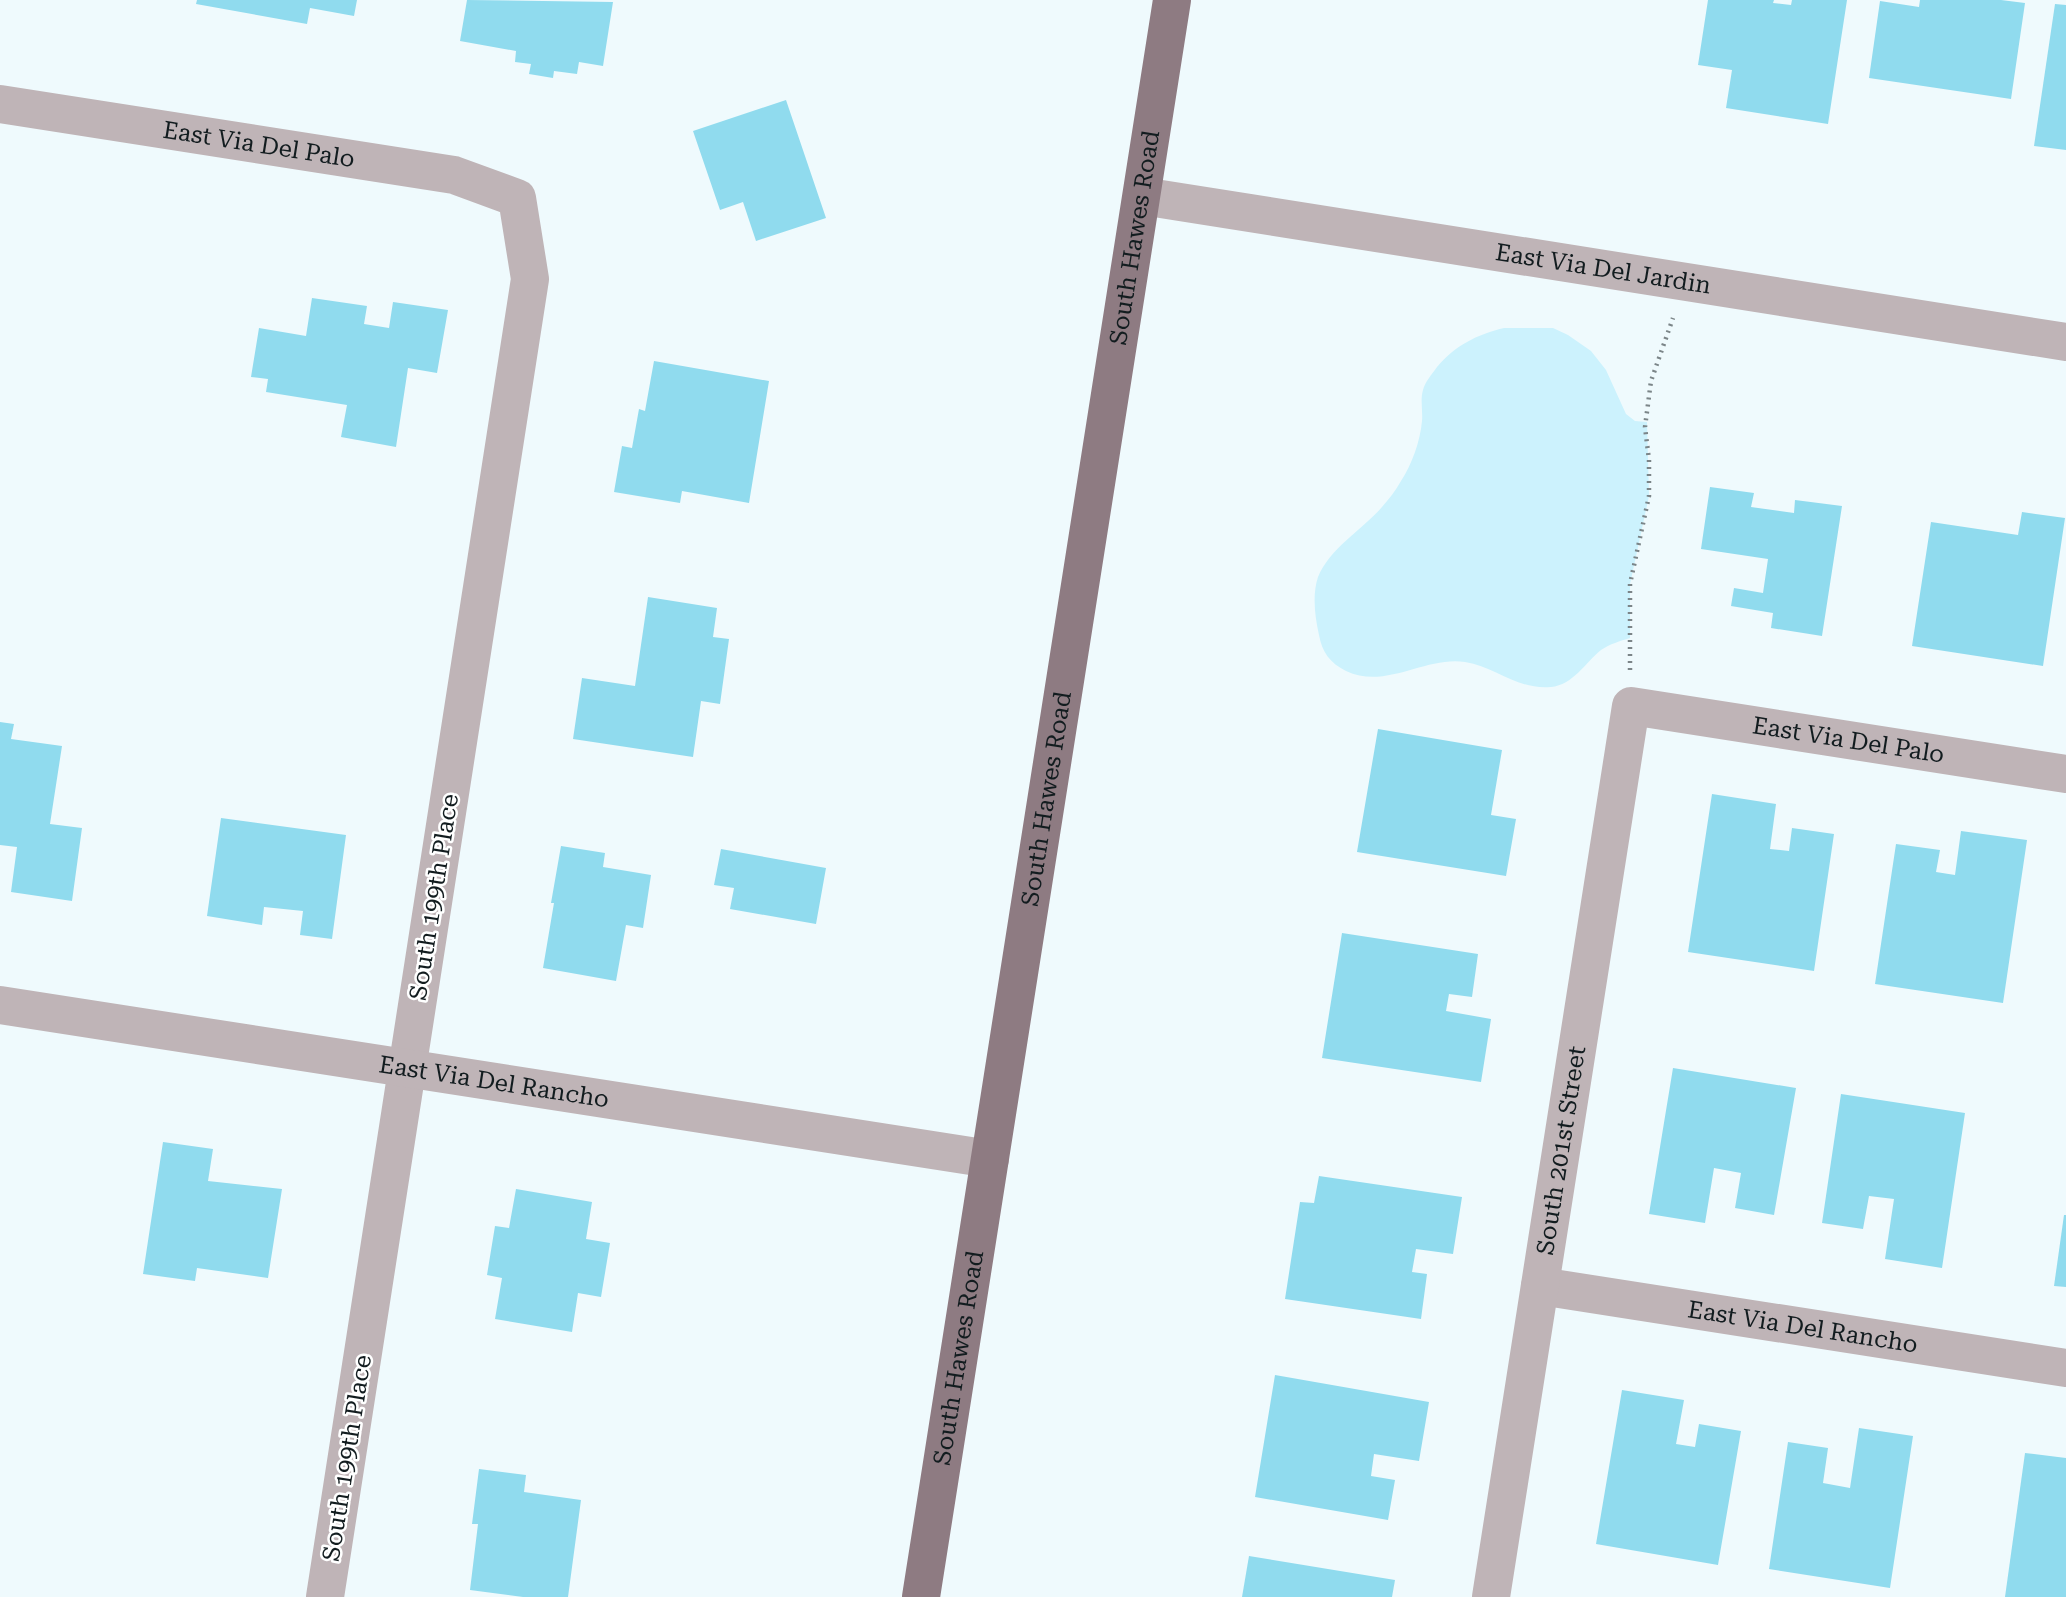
<svg xmlns="http://www.w3.org/2000/svg" width="2066" height="1597" font-family="'Roboto Serif',serif">
  <style>
    .green { fill: #ccf2fd }
    .building { fill: #90dbee }
    .lines { fill: none; stroke-linecap: round; stroke-linejoin: round }
    .path { stroke: #7b8588; stroke-width: 4.5; stroke-dasharray: 2 5; stroke-linecap: butt }
    .minor { stroke: #bfb4b7; stroke-width: 38 }
    .major { stroke: #8e7b82; stroke-width: 38 }
    .labels { text-anchor: middle; stroke-width: 5; stroke-linejoin: round; paint-order: stroke }
    .street-label { font-size: 24px; fill: #121c1f; stroke: #fff }
  </style>
  <rect width="100%" height="100%" fill="#effafd"/>
  <path class="green" d="M1504,328H1553L1568,335L1591,351L1606,370L1626,414L1635,421L1647,422L1649,496L1630,584V638C1620,641 1610,644 1601,650C1585,663 1573,685 1551,687C1517,690 1496,667 1465,662C1425,656 1386,690 1346,671C1330,663 1322,652 1319,635C1315,617 1312,595 1318,577C1330,548 1362,530 1382,507C1389,499 1396,490 1401,481C1412,464 1420,442 1422,421C1423,411 1420,400 1423,390C1425,382 1432,374 1437,367C1456,345 1476,335 1504,328Z"/>
  <g class="building">
    <path d="M197,0H357L354,16L310,8L307,24L196,4Z"/>
    <path d="M467,0L613,2L603,66L579,62L577,74L554,71L553,78L529,74L531,64L515,62L516,51L460,41Z"/>
    <path d="M1708,0H1774L1773,3L1791,5L1792,0H1847L1828,124L1726,108L1732,70L1698,65Z"/>
    <path d="M1920,0H2001L2025,3L2011,99L1869,78L1880,1L1919,7Z"/>
    <path d="M2055,4L2066,5V150L2034,146Z"/>
    <path d="M786,100L826,218L756,241L743,202L720,210L693,131Z"/>
    <path d="M312,298L367,306L364,324L389,328L393,302L448,310L437,373L408,368L396,447L341,437L347,405L266,392L268,379L251,377L259,328L306,336Z"/>
    <path d="M654,361L769,381L749,503L682,491L680,503L614,492L622,446L632,448L639,409L645,411Z"/>
    <path d="M1710,487L1754,493L1751,507L1794,513L1795,500L1842,506L1822,636L1771,628L1773,613L1731,606L1734,588L1763,593L1768,559L1701,549Z"/>
    <path d="M2022,512L2065,518L2043,666L1912,646L1931,522L2018,535Z"/>
    <path d="M648,597L717,608L713,637L729,639L720,704L701,701L693,757L573,739L582,678L635,686Z"/>
    <path d="M0,722L14,724L11,739L62,746L50,824L82,828L72,901L11,892L17,847L0,845Z"/>
    <path d="M1378,729L1502,750L1491,815L1516,819L1506,876L1357,852Z"/>
    <path d="M1712,794L1776,804L1770,849L1789,851L1792,828L1834,834L1814,971L1688,952Z"/>
    <path d="M221,818L346,835L332,939L300,935L303,911L264,907L262,925L207,916Z"/>
    <path d="M1961,831L2027,840L2003,1003L1875,984L1896,844L1940,850L1936,872L1955,875Z"/>
    <path d="M561,846L605,853L603,867L651,875L643,928L626,925L616,981L543,968L554,903H551Z"/>
    <path d="M721,849L826,868L816,924L730,909L734,888L714,885Z"/>
    <path d="M1342,933L1478,954L1472,997L1449,994L1446,1011L1491,1019L1481,1082L1322,1058Z"/>
    <path d="M1673,1068L1796,1088L1774,1215L1735,1208L1741,1173L1714,1168L1705,1223L1649,1214Z"/>
    <path d="M1841,1094L1965,1113L1942,1268L1885,1259L1894,1199L1869,1196L1863,1229L1822,1223Z"/>
    <path d="M163,1142L213,1149L208,1181L282,1189L268,1278L197,1268L195,1281L143,1274Z"/>
    <path d="M1319,1176L1462,1197L1453,1254L1416,1249L1412,1272L1427,1274L1421,1319L1285,1299L1300,1202L1314,1203Z"/>
    <path d="M516,1189L592,1202L586,1239L610,1243L601,1297L578,1293L572,1332L495,1319L502,1278L487,1275L495,1226L509,1228Z"/>
    <path d="M2064,1215H2066V1287L2054,1286Z"/>
    <path d="M1275,1375L1429,1402L1419,1461L1374,1454L1371,1476L1395,1480L1388,1520L1255,1497Z"/>
    <path d="M1622,1390L1684,1400L1676,1444L1695,1447L1699,1424L1741,1431L1718,1565L1596,1544Z"/>
    <path d="M1859,1428L1913,1436L1890,1588L1769,1569L1788,1442L1828,1448L1823,1483L1850,1488Z"/>
    <path d="M2025,1453L2066,1458V1597H2005Z"/>
    <path d="M479,1469L526,1475L524,1492L581,1500L568,1597H523L470,1590L478,1524H472Z"/>
    <path d="M1249,1556L1395,1580L1392,1597H1242Z"/>
  </g>
  <g class="lines">
    <path class="path" d="M1630,670V584L1649,496V460L1645,427L1651,381L1673,318"/>
    <g class="minor">
      <path id="s1" d="M0,104L454,175L517,198L530,279L325,1597"/>
      <path id="s2" d="M1142,196L2066,342"/>
      <path id="s3" d="M0,1005L990,1159"/>
      <path id="s4" d="M1540,1286L2066,1368"/>
      <path id="s5" d="M1491,1597L1631,706L2066,774"/>
    </g>
    <path class="major" id="s6" d="M921,1597L1172,0"/>
  </g>
  <g class="labels">
    <g class="street-label">
      <text dy="8" stroke="none"><textPath href="#s1" startOffset="262">East Via Del Palo</textPath></text>
      <text dy="8" stroke="none"><textPath href="#s6" startOffset="1376">South Hawes Road</textPath></text>
      <text dy="8" stroke="none"><textPath href="#s2" startOffset="467">East Via Del Jardin</textPath></text>
      <text dy="8" stroke="none"><textPath href="#s5" startOffset="1122">East Via Del Palo</textPath></text>
      <text dy="8" stroke="none"><textPath href="#s6" startOffset="808">South Hawes Road</textPath></text>
      <text transform="translate(434 897) rotate(-81)" y="8">South 199th Place</text>
      <text dy="8" stroke="none"><textPath href="#s3" startOffset="500">East Via Del Rancho</textPath></text>
      <text dy="8" stroke="none"><textPath href="#s5" startOffset="452">South 201st Street</textPath></text>
      <text dy="8" stroke="none"><textPath href="#s4" startOffset="266">East Via Del Rancho</textPath></text>
      <text dy="8" stroke="none"><textPath href="#s6" startOffset="242">South Hawes Road</textPath></text>
      <text transform="translate(347 1458) rotate(-81)" y="8">South 199th Place</text>
    </g>
  </g>
</svg>
